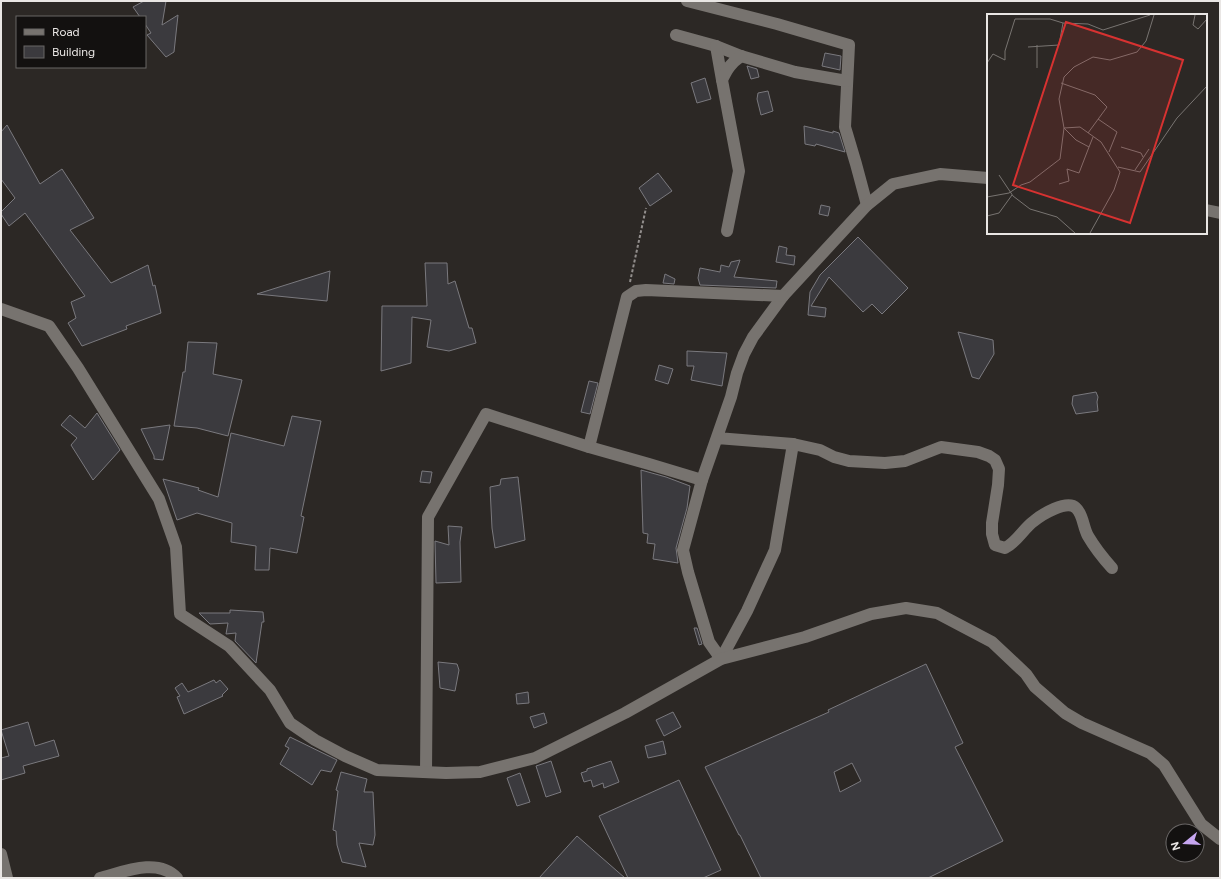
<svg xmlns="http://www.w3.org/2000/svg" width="1221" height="879" font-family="Figtree,sans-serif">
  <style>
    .building { fill: #3b3a3e; stroke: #7a797e; fill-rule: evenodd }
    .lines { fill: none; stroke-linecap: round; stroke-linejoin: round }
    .path { stroke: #928e8c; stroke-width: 2; stroke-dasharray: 3 2; stroke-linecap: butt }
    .street { stroke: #77736f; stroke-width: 12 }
    .secondary { stroke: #77736f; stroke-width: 12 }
    .inset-road { fill: none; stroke: #787471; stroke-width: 1 }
    .view { fill: #d73231; fill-opacity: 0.15; stroke: #d73231; stroke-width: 2 }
    .inset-edge { fill: none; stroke: #e9e6e4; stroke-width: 2 }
  </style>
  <rect width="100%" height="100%" fill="#2c2825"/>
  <g class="building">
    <path d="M144,1H166L162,25L178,15L174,52L166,57L147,35L151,33L145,24V17H140L133,7Z"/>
    <path d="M825,53L841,56L840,70L822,66Z"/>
    <path d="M747,66L757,69L759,77L751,79Z"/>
    <path d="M705,78L711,99L697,103L691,83Z"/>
    <path d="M768,91L773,111L761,115L757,99L758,93Z"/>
    <path d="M7,125L40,184L62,169L94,218L70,230L111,283L148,265L153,286L155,285L161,313L126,326L127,329L82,346L68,323L76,318L71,302L85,296L25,213L9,226L1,214V212L15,198L1,179V132Z"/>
    <path d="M804,126L833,133V131L839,133L845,152L816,144L815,146L805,144Z"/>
    <path d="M658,173L672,191L650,206L639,188Z"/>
    <path d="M821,205L830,207L828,216L819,214Z"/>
    <path d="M858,237L908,288L882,314L872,304L863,312L829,277L811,306L826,308L825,317L808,315L810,292L820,275Z"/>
    <path d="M779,246L787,248L786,255L795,256L794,265L776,262Z"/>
    <path d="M740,260L734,277L777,281L776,288L700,285L698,278L700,268L720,272L721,265L729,267L731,262Z"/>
    <path d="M425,263H447L448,284L455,281L469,328H472L476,343L449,351L427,347L431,320L412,317L411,363L381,371L382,306H427Z"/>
    <path d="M330,271L327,301L257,294Z"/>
    <path d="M665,274L675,279L674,284L663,283Z"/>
    <path d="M958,332L993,340L994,354L979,379L972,377Z"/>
    <path d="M188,342L217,343L213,374L242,380L228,436L197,428L174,426L183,372H185Z"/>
    <path d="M687,351L727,353L722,386L691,380L694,366H687Z"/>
    <path d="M659,365L673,369L668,384L655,380Z"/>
    <path d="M589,381L598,383L590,414L581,412Z"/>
    <path d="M1096,392L1098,397L1097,402L1098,411L1076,414L1072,404L1073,396Z"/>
    <path d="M97,413L120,450L93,480L71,445L77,438L61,425L70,415L85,428Z"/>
    <path d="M292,416L321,421L301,516L304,517L297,553L270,548L269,570H255L256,546L231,542L232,523L197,513L177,520L163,479L199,488L198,490L218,497L231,433L284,446Z"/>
    <path d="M170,425L163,460L154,459V456L141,429Z"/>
    <path d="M641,470L666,477L690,486L687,508L676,548L678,563L653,559L655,544L647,543L648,534L643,533Z"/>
    <path d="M422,471L432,472L430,483L420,482Z"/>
    <path d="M518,477L525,540L495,548L492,528L490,487L500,485L501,479Z"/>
    <path d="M448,526L462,527L460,542L461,582L436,583L435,541L449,545Z"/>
    <path d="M230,610L263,612L264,622H262L256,663L235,641L236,633L226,634L228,623L210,624L199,613H230Z"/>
    <path d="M694,628H697L702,644L699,645Z"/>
    <path d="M438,662L457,664L459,670L455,691L440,688Z"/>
    <path d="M926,664L963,743L955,747L1003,841L928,878H761L740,835H739L705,767L829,712L828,710ZM852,763L861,781L840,792L834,772Z"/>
    <path d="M214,680L216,683L220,680L228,689L222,695L223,696L184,714L177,697L180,696L175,688L182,683L188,692Z"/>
    <path d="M528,692L529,703L517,704L516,694Z"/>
    <path d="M673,712L681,727L664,736L656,720Z"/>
    <path d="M544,713L547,723L534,728L530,717Z"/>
    <path d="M28,722L35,746L54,740L59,756L23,766L25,773L1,780V758L9,756L1,730Z"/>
    <path d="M290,737L337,760L331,772L321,770L312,785L280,764L289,748L285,746Z"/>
    <path d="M663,741L666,754L648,758L645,746Z"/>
    <path d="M551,761L561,792L546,797L536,766Z"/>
    <path d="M611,761L619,782L604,788L603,783L593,787L591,780L584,782L581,773L587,771V769Z"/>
    <path d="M341,772L367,779L364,792H373L375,835L373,845L359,843L366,867L342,862L337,845L336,831L333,830L338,791L336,790Z"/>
    <path d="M520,773L530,802L517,806L507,778Z"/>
    <path d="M679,780L721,870L703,878H628L599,816Z"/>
    <path d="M577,836L625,878H539Z"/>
  </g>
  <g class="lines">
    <path class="path" d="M630,282L646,208"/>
    <g class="street">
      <path d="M687,1L777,24L849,45L845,127L856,164L867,205"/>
      <path d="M676,35L716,46L741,56L795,72L847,81"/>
      <path d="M716,46L722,80"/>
      <path d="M1206,210L1220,213"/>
      <path d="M727,231L739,171L722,80C727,69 731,63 741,56"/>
      <path d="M717,438L793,444L775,550L747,611L721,659L709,642L688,572L683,550L702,480L731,397L737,373L744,354L753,337L783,296L867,205L893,184L940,174L988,178"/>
      <path d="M793,444L820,450L834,457L849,461L885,463L905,461L941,447L978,452L989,456L995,460L999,469L998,485L992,523V534L995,545L1005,548C1017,542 1023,529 1034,521C1041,515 1067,499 1076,508C1083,514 1083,527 1088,536C1095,548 1103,558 1112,568"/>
      <path d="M589,447L627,297L636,291L646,290L783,296"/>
      <path d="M426,772L428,517L486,414L589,447L649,464L702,480"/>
      <path d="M1,854L7,878"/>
      <path d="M100,878C123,872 158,857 177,878"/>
    </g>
    <path class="secondary" d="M1,309L49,326L78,368L159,499L176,547L180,614L229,646L270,690L290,723L315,740L345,756L377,770L446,773L480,772L535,758L625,713L721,659L805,637L871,614L906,608L937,613L992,642L1026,674L1035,687L1065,713L1082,723L1150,753L1164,765L1201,824L1220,839"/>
  </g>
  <g transform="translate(987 14)">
    <rect width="220" height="220" fill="#2c2825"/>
    <path class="inset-road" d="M208,1L206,11L211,15L220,5M41,33L72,31L76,9M0,49L6,40L18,46V37L28,5H63L76,9L101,10L116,16L163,1M50,54V31M74,69L108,81L120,93L101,119M111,105L130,118L122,138M77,114L93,113L114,128L133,158L127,176L103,219M77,114L89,126L102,133L106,123M134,133L154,139L156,143M131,153L153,158L190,104L220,72M148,156L162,135M12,161L26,182L43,195L70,203L88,219M72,170L82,167L80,155L92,159L102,133M0,183L22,179L34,171L43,168L73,145L77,114L72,85L77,63L87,53L106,43L123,46L150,38L159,27L167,1M0,202L12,199L25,181"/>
    <path class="view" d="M79,8L196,46L143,209L26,171Z"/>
    <rect width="220" height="220" class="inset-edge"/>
  </g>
  <rect width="1221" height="879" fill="none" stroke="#e9e6e4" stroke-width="4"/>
  <rect x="16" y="16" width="130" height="52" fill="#131110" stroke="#696665"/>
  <rect x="24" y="29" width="20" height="6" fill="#77736f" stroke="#696665"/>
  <text x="52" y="36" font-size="12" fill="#e9e6e4">Road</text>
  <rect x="24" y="46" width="20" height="12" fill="#3b3a3e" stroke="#696665"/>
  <text x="52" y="56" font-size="12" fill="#e9e6e4">Building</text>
  <g transform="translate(1185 843) rotate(252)"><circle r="19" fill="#131110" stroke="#696665"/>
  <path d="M0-3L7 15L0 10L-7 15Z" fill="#c6a6f0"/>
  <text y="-6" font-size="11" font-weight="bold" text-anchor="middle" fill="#e9e6e4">N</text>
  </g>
</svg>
